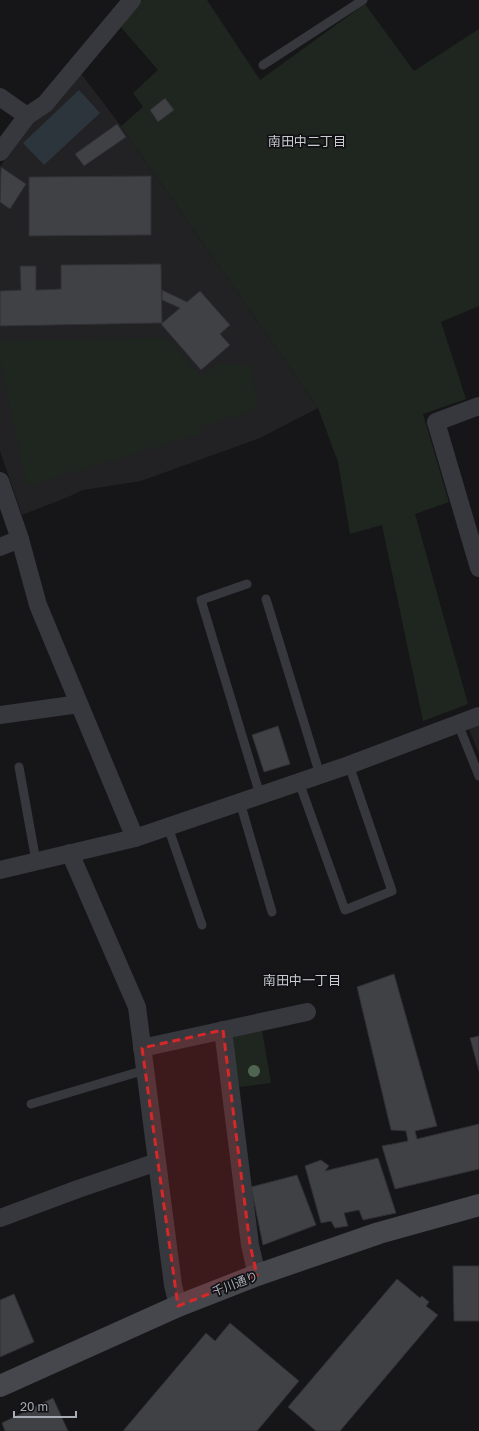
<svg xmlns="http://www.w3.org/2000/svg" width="479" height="1431" font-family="'Golos Text','Noto Sans JP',sans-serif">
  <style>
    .built { fill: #222225 }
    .green { fill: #1e261f }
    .water { fill: #2c353c }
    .building { fill: #404145; stroke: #303034 }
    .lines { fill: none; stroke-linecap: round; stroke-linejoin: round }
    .service { stroke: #37383d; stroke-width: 9 }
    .minor { stroke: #37383d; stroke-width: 18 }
    .secondary { stroke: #45474d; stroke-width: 22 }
    .tree { fill: #506452 }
    .marked { fill: #d62828; fill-opacity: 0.2; stroke: #d62828; stroke-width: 3; stroke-dasharray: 8 5; stroke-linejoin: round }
    .labels { text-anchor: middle; stroke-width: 3.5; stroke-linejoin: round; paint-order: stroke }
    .street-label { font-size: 12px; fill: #a8adb8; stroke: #111113 }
    .neighbourhood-label { font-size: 13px; fill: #c9ccd4; stroke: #111113 }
  </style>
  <rect width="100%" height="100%" fill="#161618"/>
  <g class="built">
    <path d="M79,71L121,126L318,408L260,438L141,481L83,490L68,497L22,515L0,451V167L26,129L47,109Z"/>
    <path d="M479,720V754L467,724Z"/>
  </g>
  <g class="green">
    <path d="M138,0H207L260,80L365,4L414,71L479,29V306L441,322L466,399L423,414L449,502L415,514L468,704L423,721L382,525L350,534L338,462L318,408L121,126L143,107L133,93L158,70L119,25Z"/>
    <path d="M167,338L202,377L216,364L252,365L258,409L199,427L200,434L27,486L0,362L1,341Z"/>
    <path d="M262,1030L271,1083L239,1087L232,1037Z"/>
  </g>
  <path class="water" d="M79,90L100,113L44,165L23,143Z"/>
  <g class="building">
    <path d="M165,98L174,110L158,122L150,110Z"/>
    <path d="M117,124L126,137L84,166L75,154Z"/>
    <path d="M1,167L26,184L10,209L0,202Z"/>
    <path d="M151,176V235L29,236V177Z"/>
    <path d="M161,264L162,323L0,326V291L21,290L20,266H36V290L61,289V265Z"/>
    <path d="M162,290L187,302L200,291L230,325L220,334L230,345L201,370L161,324L180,308L162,300Z"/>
    <path d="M278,726L290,764L264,772L252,735Z"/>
    <path d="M394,974L437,1126L415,1131L417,1139L479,1124V1169L395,1189L382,1146L408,1141L406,1131L391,1130L357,987Z"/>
    <path d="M479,1036V1071L470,1038Z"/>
    <path d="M378,1158L396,1213L363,1220L359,1210L344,1213L348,1226L335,1228L331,1221L321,1223L305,1166L321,1160L329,1166L325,1171Z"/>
    <path d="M297,1175L316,1225L263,1245L251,1187Z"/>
    <path d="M453,1266H479V1321H454Z"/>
    <path d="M397,1279L420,1298L422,1296L429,1302L426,1306L438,1315L340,1431H316L288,1407Z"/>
    <path d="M14,1294L34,1342L0,1357V1300Z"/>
    <path d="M230,1323L299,1381L257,1431H123L206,1333L215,1341Z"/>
    <path d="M53,1398L68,1431H5L2,1423Z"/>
  </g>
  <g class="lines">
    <g class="service">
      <path d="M263,65L363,0"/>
      <path d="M247,584L201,600L260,795"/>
      <path d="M266,599L320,775"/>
      <path d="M458,724L479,776"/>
      <path d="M19,767L36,861"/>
      <path d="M299,782L345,910L392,891L349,765"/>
      <path d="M240,802L272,912"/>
      <path d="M168,827L202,925"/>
      <path d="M31,1104L145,1070"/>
    </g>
    <g class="minor">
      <path d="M0,97L27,116"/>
      <path d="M0,152L27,116L45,104L132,0"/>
      <path d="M479,406L436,422L479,568"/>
      <path d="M0,481L20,539L38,605L135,838"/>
      <path d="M0,547L20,539"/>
      <path d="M0,715L79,704"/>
      <path d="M70,853L137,1007L173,1285L178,1306"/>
      <path d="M0,870L135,838L349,765L479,716"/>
      <path d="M223,1030L250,1245L257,1275"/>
      <path d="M142,1048L307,1012"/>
      <path d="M0,1218L78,1189L157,1162"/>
    </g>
    <path class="secondary" d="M0,1386L178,1306L257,1275L379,1233L479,1205"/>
  </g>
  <circle class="tree" cx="254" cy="1071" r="6"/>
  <path class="marked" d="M223,1030L250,1245L257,1275L178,1306L142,1048Z"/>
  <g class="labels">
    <g class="street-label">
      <text transform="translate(235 1284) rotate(-21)" y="4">千川通り</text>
    </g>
    <g class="neighbourhood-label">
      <text x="307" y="146">南田中二丁目</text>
      <text x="302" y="985">南田中一丁目</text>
    </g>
  </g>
  <path d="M14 1411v6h62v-6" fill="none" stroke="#a8adb8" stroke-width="2"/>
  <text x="20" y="1411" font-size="12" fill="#a8adb8" stroke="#111113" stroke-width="3" paint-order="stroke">20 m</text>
</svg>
